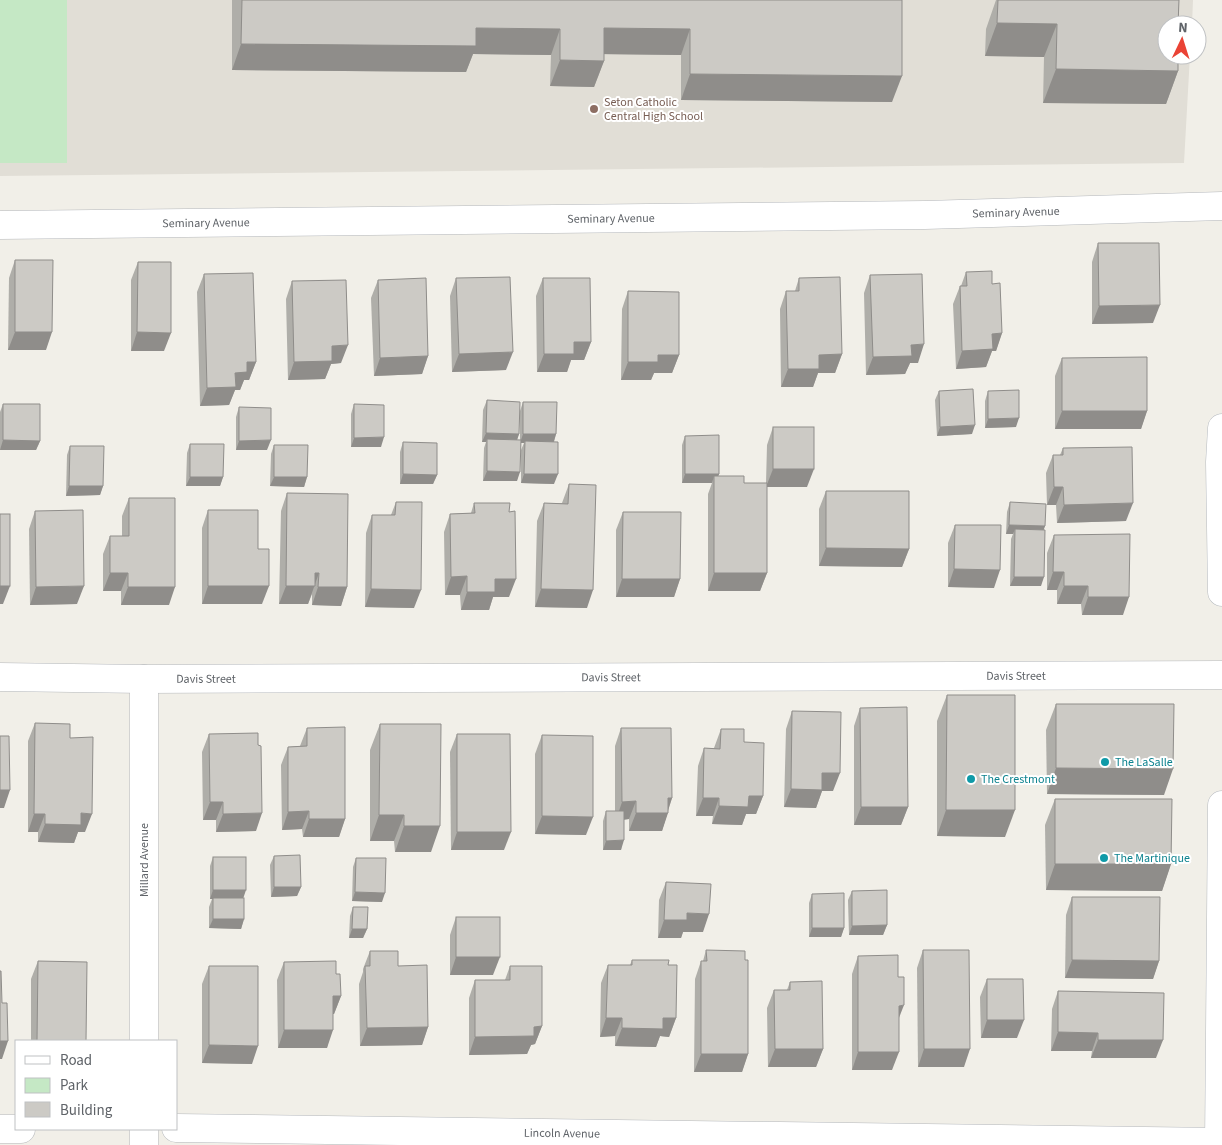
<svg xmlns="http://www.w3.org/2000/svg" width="1222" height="1145" font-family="'Source Sans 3',sans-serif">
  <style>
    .education { fill: #e1ded6 }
    .green { fill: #c5e8c5 }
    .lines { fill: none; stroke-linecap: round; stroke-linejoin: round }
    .street-casing { stroke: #b5b8bc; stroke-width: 29 }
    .secondary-casing { stroke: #b6babf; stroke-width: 29 }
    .street { stroke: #fff; stroke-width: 28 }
    .secondary { stroke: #fff; stroke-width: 28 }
    .wall { fill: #afaea9 }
    .shaded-wall { fill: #8f8d8a }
    .building { fill: #cccac5; stroke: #8f8d8a }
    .education-dot { fill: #8d6e63; stroke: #fff; stroke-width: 2 }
    .culture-dot { fill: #0f9aa8; stroke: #fff; stroke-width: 2 }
    .labels { text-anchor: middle; stroke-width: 4; stroke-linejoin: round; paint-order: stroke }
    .education-label { font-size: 12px; fill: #785e54; stroke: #fff; text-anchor: start }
    .street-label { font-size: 12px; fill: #5f6368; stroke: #fff }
    .culture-label { font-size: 12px; fill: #0d838f; stroke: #fff; text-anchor: start }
  </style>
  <rect width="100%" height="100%" fill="#f1efe8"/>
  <path class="education" d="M0,0H1193L1192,25H1167V55H1190L1184,163L0,176Z"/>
  <rect class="green" x="0" y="0" width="67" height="163"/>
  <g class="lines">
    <g class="street-casing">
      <g id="street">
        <path id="s1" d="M0,225L925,215L1222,206"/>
        <path id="s2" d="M0,677L144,679L1222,675"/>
        <path d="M144,679V1041"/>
        <path id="s3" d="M176,1128L1219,1142"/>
        <path d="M0,1129H21"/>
        <path d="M144,1145V1129"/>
      </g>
    </g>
    <g class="secondary-casing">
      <g id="secondary">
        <path d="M1222,428L1220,462L1222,592"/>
        <path d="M1219,1145L1222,805"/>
      </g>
    </g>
    <use href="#street" class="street"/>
    <use href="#secondary" class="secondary"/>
  </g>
  <g class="wall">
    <path d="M232,0H902L892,102L681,100V55L604,54V61L594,87L550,86L551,55L473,54L466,72L232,70Z"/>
    <path d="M996,0H1179L1178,71L1166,104L1043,103L1044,57L985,56L986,29Z"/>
    <path d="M1098,243L1153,323L1092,324V262Z"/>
    <path d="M15,260L46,350H8L9,278Z"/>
    <path d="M138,262L164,351H131V280Z"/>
    <path d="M966,272L992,284L1002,333L996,351H992L986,367L956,369L953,304L960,286H961Z"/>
    <path d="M204,274L256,362L249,380H244L240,390H235L229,405L200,406L197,292Z"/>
    <path d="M870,275L918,363H910L905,374L866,375L864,293Z"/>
    <path d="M456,278L506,370L452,372L450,296Z"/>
    <path d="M543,278L591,342L584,360H571L567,372H537L536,296Z"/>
    <path d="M799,278L842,354L835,373H818L813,387H781L780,309L786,291H795Z"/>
    <path d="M378,280L428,356L422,374L374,376L371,298Z"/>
    <path d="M292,281L341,363L331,364L325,379L288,380L286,299Z"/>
    <path d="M628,291L679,355L672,373H654L651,380H621L622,309Z"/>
    <path d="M1062,358L1147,411L1141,429H1055V376Z"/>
    <path d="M939,391L972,434L937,436L935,400Z"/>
    <path d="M988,391L1016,427L985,428V401Z"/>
    <path d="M487,400L519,434L517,440H520V411L523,402L556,434L554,442V484L521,483V450L524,443H521L517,481H483L484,448L486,442H482L483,410Z"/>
    <path d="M3,404L40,441L36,450H0V412Z"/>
    <path d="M354,404L381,447H351V414Z"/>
    <path d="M239,407L267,450H236V417Z"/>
    <path d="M773,427L807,487H767V573L760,591H708V494L712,483H682V445L685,436L719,474L718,476L744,483H766L767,445Z"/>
    <path d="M403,442L437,475L433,484H400V452Z"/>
    <path d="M190,444L223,477L220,486H186L187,453Z"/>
    <path d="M274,445L307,477L304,487L270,486L271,454Z"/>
    <path d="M70,446L103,486L100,495L66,496L67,455Z"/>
    <path d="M1063,448L1126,521L1057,523L1056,505H1047L1046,473L1053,455H1060Z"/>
    <path d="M569,484L587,608L535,607L537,521L544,503H562Z"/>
    <path d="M826,491L909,549L902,567L819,566V509Z"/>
    <path d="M287,493L347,587L341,606L312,605V594L308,604H279L281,511Z"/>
    <path d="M129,498L169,605H121V591H103V554L110,536H122V516Z"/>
    <path d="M396,502L414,608L365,607L366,533L372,515H391Z"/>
    <path d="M1010,502L1045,526L1043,530L1041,586H1010L1011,539L1013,534H1006L1007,512Z"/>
    <path d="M474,503L509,597H493L489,610H461L460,595H445L444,532L450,514L471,513Z"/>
    <path d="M208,510L258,549L262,604H202V528Z"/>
    <path d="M35,511L77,604L30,605L29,529Z"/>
    <path d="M623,512L680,579L674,597H616V530Z"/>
    <path d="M955,525L994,588L948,587V543Z"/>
    <path d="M1054,535L1123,615H1082L1081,604H1057V590H1047V553Z"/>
    <path d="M947,695L1005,837L937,836V721Z"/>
    <path d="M1056,704L1164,795L1047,794L1046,730Z"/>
    <path d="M860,708L908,807L901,825H854V726Z"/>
    <path d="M792,711L833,791H822L816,808L784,807L786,729Z"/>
    <path d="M35,723L70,738L85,832H78L74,843L38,842V832H28V741Z"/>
    <path d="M380,724L431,852H395L394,841H370V750Z"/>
    <path d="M307,728L345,819L339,837H303L302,829L282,830L281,765L288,747L300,746Z"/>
    <path d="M621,728L672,798L662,831H629V819L624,820L621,850H603V821L606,811H615V746Z"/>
    <path d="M721,729L744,742L763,796L756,814H746L742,825L712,824L713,816H696L698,766L704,748H714Z"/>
    <path d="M209,734L258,745L256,831L216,832V820H203L202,752Z"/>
    <path d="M457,734L504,850H451L450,752Z"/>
    <path d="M542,735L586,835L535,834V754Z"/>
    <path d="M1055,799L1171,864L1162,891L1046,890L1045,825Z"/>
    <path d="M274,856L301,887L297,896L271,897L270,865Z"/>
    <path d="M213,857L243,898L244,919L241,929L209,928V907L212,899H210V866Z"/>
    <path d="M356,858L382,902L352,901L353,867Z"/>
    <path d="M666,882L703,932H683L681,938H658L659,900Z"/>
    <path d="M852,891L887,925L883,935H849L848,900Z"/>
    <path d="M812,894L844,928L841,937H809V903Z"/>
    <path d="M1072,897L1159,961L1153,979L1065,978L1066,915Z"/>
    <path d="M353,907L367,929L363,938H349L350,916Z"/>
    <path d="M456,917L493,975H450V935Z"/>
    <path d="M706,950L745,960L748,1054L742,1072H694L695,979L701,961H703Z"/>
    <path d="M923,950L964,1067H918L917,968Z"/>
    <path d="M370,951L398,966L428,1027L422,1045L360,1046L359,984L363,972V969Z"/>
    <path d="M858,956L899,1020L892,1070H852V974Z"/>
    <path d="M632,960L668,965L676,1018L669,1037L660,1036L656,1047L615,1046V1036L600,1037L601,983L608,965H630Z"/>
    <path d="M38,961L86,1041H31V979Z"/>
    <path d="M284,962L336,974L341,996L334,1014H333L327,1048H278L277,980Z"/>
    <path d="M209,966L252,1064L202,1063V984Z"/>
    <path d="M510,966L542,1026L535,1044L531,1045L527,1054L469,1055V998L475,980H505Z"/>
    <path d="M987,979L1017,1038H981L980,997Z"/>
    <path d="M790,982L823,1049L816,1067H768L767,1008L774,990H787Z"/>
    <path d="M1058,991L1156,1058H1091L1092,1051H1051L1052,1009Z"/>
  </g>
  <g class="shaded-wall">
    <path d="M997,23L1057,24L1044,57L985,56Z"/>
    <path d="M476,28L560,29L551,55L473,54L466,72L232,70L241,44Z"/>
    <path d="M604,28L690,29L681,55L594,54Z"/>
    <path d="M560,60L604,61L594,87L550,86Z"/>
    <path d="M1056,69L1178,71L1166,104L1043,103Z"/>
    <path d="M690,74L902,76L892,102L681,100Z"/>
    <path d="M1160,305L1153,323L1092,324L1099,306Z"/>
    <path d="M15,332H52L46,350H8Z"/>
    <path d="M137,332L171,333L164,351H131Z"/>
    <path d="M1002,333L996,351H992L986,367L956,369L962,351L992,334Z"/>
    <path d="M574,342H591L584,360H571L567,372H537L544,354Z"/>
    <path d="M924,344L918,363H910L905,374L866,375L873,357L911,345Z"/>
    <path d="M348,345L341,363L331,364L325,379L288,380L294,362L332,346Z"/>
    <path d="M513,352L506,370L452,372L459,354Z"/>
    <path d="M842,354L835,373H818L813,387H781L788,369L819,355Z"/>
    <path d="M658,355H679L672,373H654L651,380H621L628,362Z"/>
    <path d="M428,356L422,374L374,376L380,358Z"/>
    <path d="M247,362H256L249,380H244L240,390H235L229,405L200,406L207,388L235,373Z"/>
    <path d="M1062,411H1147L1141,429H1055Z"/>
    <path d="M1019,418L1016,427L985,428L988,419Z"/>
    <path d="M975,425L972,434L937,436L940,427Z"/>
    <path d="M486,433L519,434L516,443L487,439L486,442H482Z"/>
    <path d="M523,434H556L553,444L525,441L524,443H520Z"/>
    <path d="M384,437L381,447H351L354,438Z"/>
    <path d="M3,440L40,441L36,450H0Z"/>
    <path d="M271,440L267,450H236L239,441Z"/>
    <path d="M773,469H814L807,487H766Z"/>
    <path d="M487,471L520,472L517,481H483Z"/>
    <path d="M403,474L437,475L433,484H400Z"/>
    <path d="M524,474H558L554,484L521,483Z"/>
    <path d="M685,474H719L716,483L714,476L712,483H682Z"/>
    <path d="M190,477H223L220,486H186Z"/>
    <path d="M274,477H307L304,487L270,486Z"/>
    <path d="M69,486H103L100,495L66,496Z"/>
    <path d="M1054,487H1063L1056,505H1047Z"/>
    <path d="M1133,503L1126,521L1057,523L1064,505Z"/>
    <path d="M1009,525L1045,526L1042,535L1015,529L1013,534H1006Z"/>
    <path d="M826,548L909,549L902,567L819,566Z"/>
    <path d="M954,569L1000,570L994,588L948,587Z"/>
    <path d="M1053,572H1064L1057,590H1047Z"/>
    <path d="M110,573H128L121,591H103Z"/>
    <path d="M315,573H319L308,604H279L286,586Z"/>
    <path d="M714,573H767L760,591H708Z"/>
    <path d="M467,576L460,595H445L451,577Z"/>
    <path d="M1014,577H1044L1041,586H1010Z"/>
    <path d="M495,579H516L509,597H493L489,610H461L467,592Z"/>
    <path d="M622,579H680L674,597H616Z"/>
    <path d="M0,586H10L3,604H0Z"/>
    <path d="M84,586L77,604L30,605L36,587Z"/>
    <path d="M208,586H269L262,604H202Z"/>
    <path d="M1064,586H1088L1081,604H1057Z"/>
    <path d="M128,587H175L169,605H121Z"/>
    <path d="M318,587H347L341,606L312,605Z"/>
    <path d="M371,589L421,590L414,608L365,607Z"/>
    <path d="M541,589L593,590L587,608L535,607Z"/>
    <path d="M1088,597H1129L1123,615H1082Z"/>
    <path d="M1056,768L1173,769L1164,795L1047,794Z"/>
    <path d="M822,773H840L833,791H822L816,808L784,807L791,789Z"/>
    <path d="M0,790H10L4,808H0Z"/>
    <path d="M749,796H763L756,814H746L742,825L712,824L719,806Z"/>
    <path d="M668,798H672L667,813H668L662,831H629L636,813Z"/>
    <path d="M703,798H719L713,816H696Z"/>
    <path d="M636,801L629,819L616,820L622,802Z"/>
    <path d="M210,802H223L216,820H203Z"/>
    <path d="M861,807H908L901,825H854Z"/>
    <path d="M946,810H1015L1005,837L937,836Z"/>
    <path d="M309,811L302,829L282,830L288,812Z"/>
    <path d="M81,813L92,814L85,832H78L74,843L38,842L45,824Z"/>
    <path d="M262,813L256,831L216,832L223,814Z"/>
    <path d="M34,814H45L38,832H28Z"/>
    <path d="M379,815H404L394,841H370Z"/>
    <path d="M542,816L593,817L586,835L535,834Z"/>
    <path d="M309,819H345L339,837H303Z"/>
    <path d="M404,826H440L431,852H395Z"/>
    <path d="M457,832H511L504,850H451Z"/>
    <path d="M624,840L621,850H603L606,841Z"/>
    <path d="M1055,864H1171L1162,891L1046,890Z"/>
    <path d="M274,887H301L297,896L271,897Z"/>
    <path d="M213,890H246L243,899H210Z"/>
    <path d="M355,892L385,893L382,902L352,901Z"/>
    <path d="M687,913L709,914L703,932H683L681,938H658L664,920Z"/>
    <path d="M213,919H244L241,929L209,928Z"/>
    <path d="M887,925L883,935H849L852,926Z"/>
    <path d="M812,928H844L841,937H809Z"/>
    <path d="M352,929H367L363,938H349Z"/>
    <path d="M456,957H500L493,975H450Z"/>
    <path d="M1072,960L1159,961L1153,979L1065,978Z"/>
    <path d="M333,996H341L334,1014H326Z"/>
    <path d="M904,1005L897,1023L899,1006Z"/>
    <path d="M606,1018H622L615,1036L600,1037Z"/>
    <path d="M663,1018H676L669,1037L660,1036L656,1047L615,1046L622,1028Z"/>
    <path d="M987,1020H1024L1017,1038H981Z"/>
    <path d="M542,1026L535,1044L531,1045L527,1054L469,1055L475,1037L534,1027Z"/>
    <path d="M428,1027L422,1045L360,1046L367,1028Z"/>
    <path d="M284,1030H333L327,1048H278Z"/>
    <path d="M1058,1032L1098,1033L1092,1051H1051Z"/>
    <path d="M1098,1040H1163L1156,1058H1091Z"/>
    <path d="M0,1041H8L2,1059H0Z"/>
    <path d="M209,1045L258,1046L252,1064L202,1063Z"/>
    <path d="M775,1049H823L816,1067H768Z"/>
    <path d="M924,1049H970L964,1067H918Z"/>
    <path d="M858,1052H899L892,1070H852Z"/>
    <path d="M701,1054H748L742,1072H694Z"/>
  </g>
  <g class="building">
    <path d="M242,0H902V76L690,74V29L604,28V61L560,60V29L476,28V46L241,44Z"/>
    <path d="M998,0H1179L1178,25H1167V55H1178V71L1056,69L1057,24L997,23Z"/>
    <path d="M1098,243H1159L1160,305L1099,306Z"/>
    <path d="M15,260H53L52,332H15Z"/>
    <path d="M138,262H171V333L137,332Z"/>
    <path d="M992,271V284L1000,283L1002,333L992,334L993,349L962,351L960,286H967L966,272Z"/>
    <path d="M253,273L256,362H247V372L235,373L236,387L207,388L204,274Z"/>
    <path d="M922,274L924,344L911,345L912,356L873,357L870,275Z"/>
    <path d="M510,277L513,352L459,354L456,278Z"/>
    <path d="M840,277L842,354L819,355V369H788L786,291H799V278Z"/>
    <path d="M426,278L428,356L380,358L378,280Z"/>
    <path d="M543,278H590L591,342H574V354H544Z"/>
    <path d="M346,280L348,345L332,346V361L294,362L292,281Z"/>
    <path d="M628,291L679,292V355H658V362H628Z"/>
    <path d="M1147,357V411H1062V358Z"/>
    <path d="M973,389L975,425L940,427L939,391Z"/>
    <path d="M1019,390V418L988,419V391Z"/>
    <path d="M487,400L520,402L519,434L486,433Z"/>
    <path d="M523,402H557L556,434H523Z"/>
    <path d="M3,404H40V441L3,440Z"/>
    <path d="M354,404L384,405V437L354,438Z"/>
    <path d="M239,407L271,408V440L239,441Z"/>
    <rect x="773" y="427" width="41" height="42"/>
    <path d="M719,435V474H685V436Z"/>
    <path d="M487,439L521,440L520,472L487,471Z"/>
    <path d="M525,441L558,442V474H524Z"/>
    <path d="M403,442L437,443V475L403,474Z"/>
    <path d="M190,444H224L223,477H190Z"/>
    <path d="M274,445H308L307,477H274Z"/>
    <path d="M70,446H104L103,486H69Z"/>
    <path d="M1132,447L1133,503L1064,505L1063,487H1054L1053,455H1063V448Z"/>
    <path d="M714,476H744V483H767V573H714Z"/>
    <path d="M569,484L596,485L593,590L541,589L544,503L568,504Z"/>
    <path d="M826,491H909V549L826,548Z"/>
    <path d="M287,493L348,494L347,587H318L319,573H315V586H286Z"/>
    <path d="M129,498H175V587H128V573H110V536H129Z"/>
    <path d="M396,502H422L421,590L371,589L372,515H395Z"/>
    <path d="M1010,502L1046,504L1045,526L1009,525Z"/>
    <path d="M474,503H510L509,512L515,511L516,579H495V592H467V576L451,577L450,514L475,513Z"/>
    <path d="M83,510L84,586L36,587L35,511Z"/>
    <path d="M208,510H258V549H269V586H208Z"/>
    <path d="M623,512H681L680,579H622Z"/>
    <rect x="0" y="514" width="10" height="72"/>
    <path d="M955,525H1001L1000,570L954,569Z"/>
    <path d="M1015,529L1045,530L1044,577H1014Z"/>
    <path d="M1130,534L1129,597H1088V586H1064V572H1053L1054,535Z"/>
    <path d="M947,695H1015V810H946Z"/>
    <path d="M1056,704H1174L1173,769L1056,768Z"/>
    <path d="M907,707L908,807H861L860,708Z"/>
    <path d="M792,711L841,712L840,773H822V790L791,789Z"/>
    <path d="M35,723L70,724V738L93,737L92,814L81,813V825L45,824V814H34Z"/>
    <path d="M380,724H441L440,826H404V815H379Z"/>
    <path d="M345,727V819H309V811L288,812V747L307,746V728Z"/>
    <path d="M621,728H671L672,798H668V813H636V801L622,802Z"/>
    <path d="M721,729H744V742L764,743L763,796H749L748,807L719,806V798H703L704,748L720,749Z"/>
    <path d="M258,733V745L261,746L262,813L223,814V802H210L209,734Z"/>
    <path d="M457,734H510L511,832H457Z"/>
    <path d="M542,735L593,736V817L542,816Z"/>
    <path d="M0,736H9L10,790H0Z"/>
    <path d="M1055,799H1172L1171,864H1055Z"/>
    <path d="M606,811H624V840L606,841Z"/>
    <path d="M300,855L301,887H274V856Z"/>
    <rect x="213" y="857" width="33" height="33"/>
    <path d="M356,858H386L385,893L355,892Z"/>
    <path d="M666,882L711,884L709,914L687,913V920H664Z"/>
    <path d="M887,890V925L852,926V891Z"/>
    <path d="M844,893V928H812V894Z"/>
    <path d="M1072,897H1160L1159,961L1072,960Z"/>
    <rect x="213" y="898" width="31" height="21"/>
    <path d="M353,907H368L367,929H352Z"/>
    <rect x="456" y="917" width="44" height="40"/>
    <path d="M706,950L745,951V960H748V1054H701V961H707Z"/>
    <path d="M923,950H969L970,1049H924Z"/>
    <path d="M370,951H398V966L427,965L428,1027L367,1028L365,966H370Z"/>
    <path d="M898,955V977H904V1005L899,1006V1052H858V956Z"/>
    <path d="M632,960H669L668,965H677L676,1018H663V1029L622,1028V1018H606L608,965H632Z"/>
    <path d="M38,961L87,962L86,1041H37Z"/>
    <path d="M336,961V974H340L341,996H333V1030H284V962Z"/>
    <path d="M209,966H258V1046L209,1045Z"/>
    <path d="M510,966H542V1026L534,1027V1036L475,1037V980H510Z"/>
    <path d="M0,971H1L2,1003H7L8,1041H0Z"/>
    <path d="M987,979H1023L1024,1020H987Z"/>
    <path d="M822,981L823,1049H775L774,990H790V982Z"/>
    <path d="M1058,991L1164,993L1163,1040H1098V1033L1058,1032Z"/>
  </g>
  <circle class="education-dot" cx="594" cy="109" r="5"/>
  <g class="culture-dot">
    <circle cx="1105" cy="762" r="5"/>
    <circle cx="971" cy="779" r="5"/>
    <circle cx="1104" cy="858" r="5"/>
  </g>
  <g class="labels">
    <g class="education-label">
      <text x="604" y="106">Seton Catholic<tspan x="604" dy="14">Central High School</tspan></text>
    </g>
    <g class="street-label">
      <text dy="4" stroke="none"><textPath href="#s1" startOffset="1016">Seminary Avenue</textPath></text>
      <text dy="4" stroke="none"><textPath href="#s1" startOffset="611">Seminary Avenue</textPath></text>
      <text dy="4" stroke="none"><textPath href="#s1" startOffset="206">Seminary Avenue</textPath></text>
      <text dy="4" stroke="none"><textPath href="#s2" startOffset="1016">Davis Street</textPath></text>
      <text dy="4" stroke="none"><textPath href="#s2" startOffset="611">Davis Street</textPath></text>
      <text dy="4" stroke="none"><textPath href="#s2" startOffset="206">Davis Street</textPath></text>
      <text transform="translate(144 860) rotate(-90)" y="4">Millard Avenue</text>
      <text dy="4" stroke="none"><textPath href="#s3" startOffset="386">Lincoln Avenue</textPath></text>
    </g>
    <g class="culture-label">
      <text x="1115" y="766">The LaSalle</text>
      <text x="981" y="783">The Crestmont</text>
      <text x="1114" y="862">The Martinique</text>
    </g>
  </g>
  <rect x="15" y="1040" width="162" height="90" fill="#ffffff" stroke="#bfc1c3"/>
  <rect x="25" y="1056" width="25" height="8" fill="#ffffff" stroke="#bfc1c3"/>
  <text x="60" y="1065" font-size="15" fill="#5f6368">Road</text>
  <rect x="25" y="1078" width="25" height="15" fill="#c5e8c5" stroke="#bfc1c3"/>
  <text x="60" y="1090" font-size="15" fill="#5f6368">Park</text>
  <rect x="25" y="1102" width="25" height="15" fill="#cccac5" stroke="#bfc1c3"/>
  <text x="60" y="1115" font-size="15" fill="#5f6368">Building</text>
  <g transform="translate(1182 40) rotate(4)"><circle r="24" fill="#ffffff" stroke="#bfc1c3"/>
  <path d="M0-4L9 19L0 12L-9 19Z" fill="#ea4335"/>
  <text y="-8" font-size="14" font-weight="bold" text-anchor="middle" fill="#5f6368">N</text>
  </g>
</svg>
